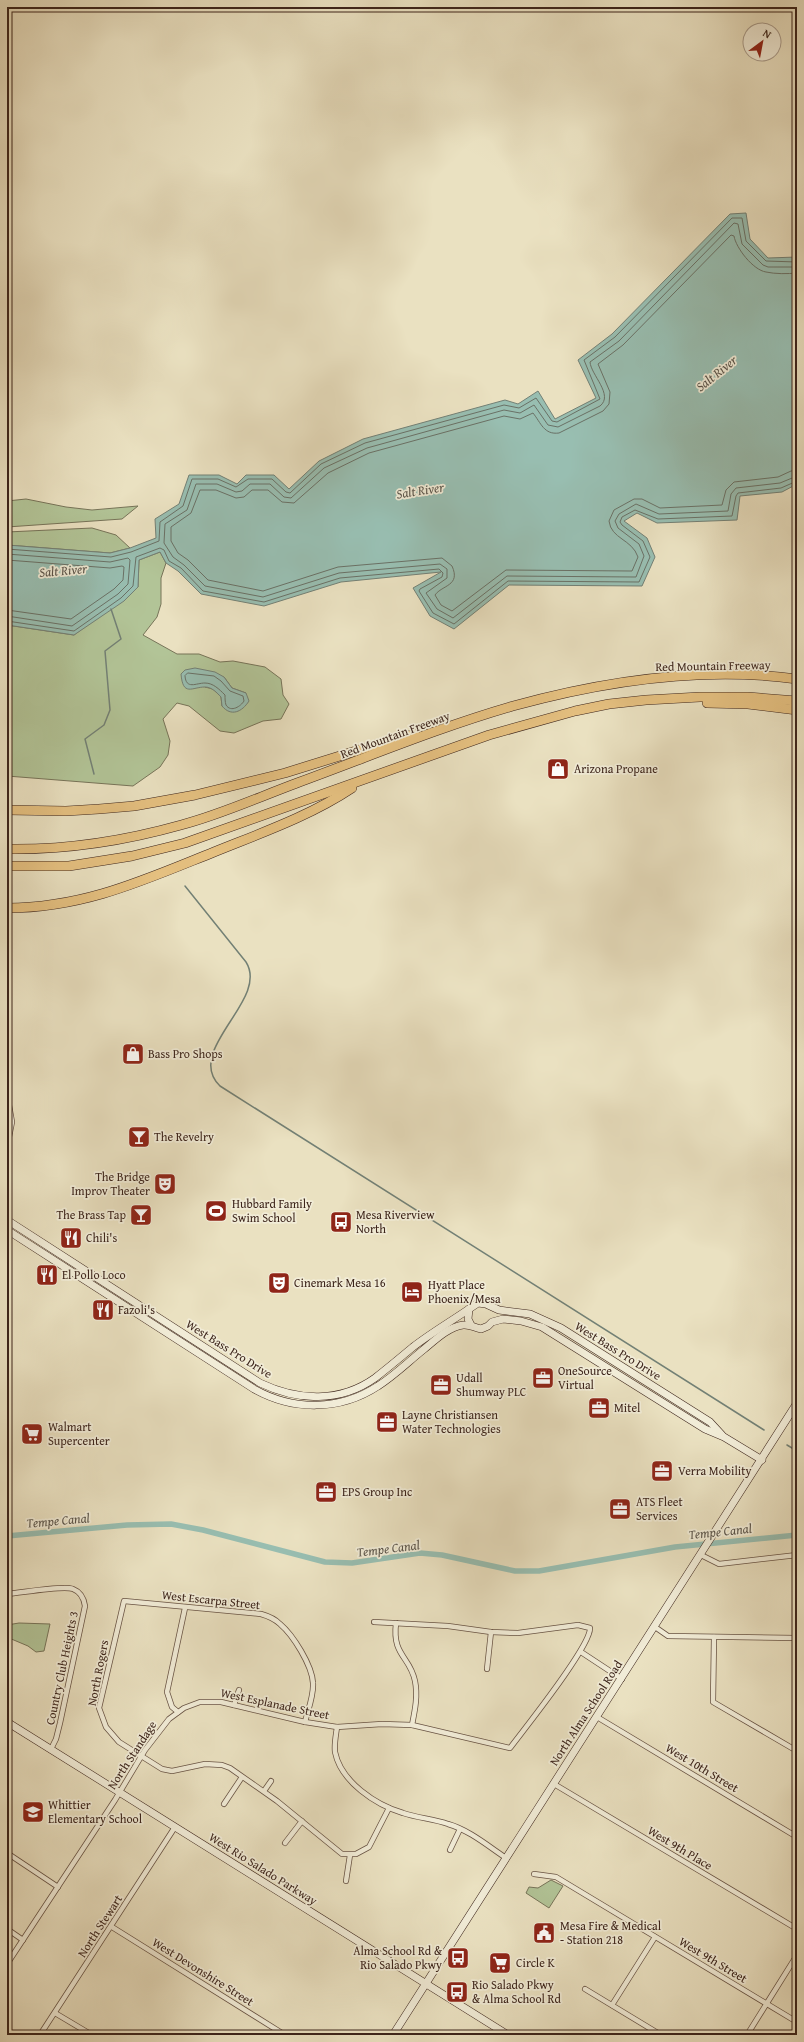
<svg xmlns="http://www.w3.org/2000/svg" width="804" height="2042" font-family="'Gentium Book Plus',serif">
  <style>
    .green { fill: #b2c497; stroke: #777459; fill-rule: evenodd }
    .water { fill: #98beb1; stroke: #738075 }
    .lines { fill: none; stroke-linecap: round; stroke-linejoin: round }
    .shore { stroke: #6a7166; stroke-width: 1 }
    .stream { stroke: #738075; stroke-width: 1.5 }
    .canal { stroke: #98beb1; stroke-width: 5.5 }
    .street-casing { stroke: #685344; stroke-width: 6 }
    .secondary-casing { stroke: #3c241b; stroke-width: 8 }
    .highway-casing { stroke: #3c241b; stroke-width: 10 }
    .street { stroke: #f1ecd7; stroke-width: 4.5 }
    .secondary { stroke: #f1ecd7; stroke-width: 7 }
    .highway { stroke: #e5c080; stroke-width: 9 }
    .labels { text-anchor: middle; stroke-width: 3.5; stroke-linejoin: round; paint-order: stroke }
    .street-label { font-size: 12px; fill: #3c241b; stroke: #f1ecd7 }
    .poi-label { font-size: 12px; fill: #3c241b; stroke: #f1ecd7; text-anchor: start }
    .water-label { font-size: 13px; font-style: italic; fill: #585248; stroke: #f1ecd7 }
  </style>
  <rect width="100%" height="100%" fill="#eae1c1"/>
  <filter id="stains"><feTurbulence type="fractalNoise" baseFrequency=".005" numOctaves="4"/><feColorMatrix values="0 0 0 0 .2 0 0 0 0 .09 0 0 0 0 .02 0 0 0 .5 -.17"/></filter>
  <radialGradient id="worn" r=".72"><stop offset=".6" stop-color="#630" stop-opacity="0"/><stop offset="1" stop-color="#630" stop-opacity=".3"/></radialGradient>
  <g class="green">
    <path d="M26,499L66,507L92,510L138,506L122,519L7,527V501Z"/>
    <path d="M92,528L116,535L130,548L110,553L7,545V532Z"/>
    <path d="M160,552L166,563L161,578V604L157,617L143,635L177,654H199L220,662L233,661L265,667L281,679L283,695L289,704L281,719L263,721L234,733L220,731L189,706L177,703L163,719L170,741L168,755L160,767L133,786L7,776V625L74,635L138,587L139,560ZM224,677L232,688L246,693L222,706L221,697L213,689L205,687Z"/>
    <path d="M19,1623L50,1624L44,1651L36,1652L28,1646L9,1638L7,1633V1625Z"/>
    <path d="M551,1880L563,1886L549,1908L526,1893L529,1887L538,1888Z"/>
  </g>
  <g class="water">
    <path d="M746,213L750,239L768,258L797,257V484L782,492L740,496L737,520L657,523L637,513L624,521L647,538L655,557L642,586L509,585L454,629L430,616L413,588L441,572L341,582L264,606L201,594L178,571L166,563L160,552L139,560L138,587L124,601L74,635L7,625V545L110,553L130,548L156,538L155,519L179,504L189,475H219L237,484L246,475H274L289,489L319,461L363,439L505,400L518,404L538,391L555,419L596,398L578,360L612,334L730,214Z"/>
    <path d="M195,668L215,672L224,677L232,688L246,693L249,701C242,712 231,717 222,706L221,697C217,693 212,687 205,687C192,687 183,697 181,674L185,670Z"/>
  </g>
  <g class="lines">
    <g class="shore">
      <path d="M797,267H768L763,265L742,244L738,224L734,223L619,341L590,362C591,375 614,395 600,406L558,427L548,425L534,405L520,413L504,410L367,448L324,468L291,498L284,497L270,484H250L242,491L236,492L217,484H196L187,510L165,524L164,543L173,557L184,565L205,586L263,597L339,573L440,564L447,569V578L426,593L437,609L453,618L507,576L636,577L644,556L639,544L618,528L615,521L619,514L636,504L659,514L728,511L731,494L736,488L780,483L797,476"/>
      <path d="M797,273C787,274 775,274 766,272C753,270 736,248 734,236L731,235L623,345L598,364L610,392L609,404L603,411L559,433C544,435 541,423 533,413L520,419L504,416L369,453L328,473L294,503L282,502L268,490H252L244,497L236,498L216,490H200L191,513L171,527V541L178,553L188,560L208,580L263,591L338,567L442,558L452,566C461,586 442,585 435,595L441,605L452,611L506,570L632,571L638,557C632,539 611,539 609,521L614,510L634,499H642L660,508L722,505L726,490L734,482L778,477L791,471L797,470"/>
      <path d="M7,549L111,557L131,552L159,541L160,522L183,506L192,479H218L236,487L248,479H272L286,492L290,493L321,464L365,443L504,405L519,408L536,398L552,421L557,422L600,399L584,360L615,337L732,218H742L746,241L766,261L797,262"/>
      <path d="M7,554L110,562L128,558L130,560L128,584L118,594L72,626L7,616"/>
      <path d="M7,560L110,568L122,566L124,567L123,580L114,589L71,619L7,610"/>
      <path d="M7,621L74,631L121,598L133,586L136,557L160,548L164,550L169,561L181,568L203,591L264,602L340,578L439,569L443,573L442,577L420,589L419,591L433,613L454,624L508,581L639,582L650,557L643,541L622,525L620,522L622,517L635,510L658,519L732,516L736,496L738,493L781,488L797,481"/>
      <path d="M188,673L214,676L221,681L230,691L243,696L244,701C241,706 231,713 226,705C225,702 225,698 225,695C219,689 213,683 205,683C196,683 186,690 185,676Z"/>
    </g>
    <g class="stream">
      <path d="M94,774L85,739L104,725L110,710L105,651L121,639L111,609"/>
      <path d="M185,886L246,962C270,1000 183,1050 220,1086L764,1430"/>
      <path d="M787,1445L797,1451"/>
    </g>
    <path class="canal" d="M7,1536L127,1525L171,1524L203,1530L325,1562L352,1563L420,1553L442,1555L515,1571H539L675,1547L797,1535"/>
    <g class="street-casing">
      <g id="street">
        <path d="M7,1094L12,1122L7,1147"/>
        <path d="M701,1555L719,1564L797,1555"/>
        <path d="M7,1594C21,1593 63,1585 73,1589C81,1592 84,1599 85,1606L60,1723L56,1739L51,1749"/>
        <path d="M396,1623C392,1656 410,1656 415,1681C418,1696 415,1710 412,1725"/>
        <path d="M655,1627L668,1636L797,1638"/>
        <path d="M714,1637L713,1702L797,1751"/>
        <path d="M581,1652L622,1679"/>
        <path d="M487,1669L491,1632"/>
        <path d="M234,1705L239,1690"/>
        <path d="M178,1712L172,1707L167,1692L185,1608"/>
        <path d="M597,1717L797,1837"/>
        <path d="M305,1722C308,1710 314,1695 313,1683C312,1665 293,1635 280,1624C274,1618 268,1616 261,1614L124,1601L99,1708L106,1727L119,1742L162,1769L172,1771L205,1764L222,1765L230,1768L277,1801L342,1854H356L369,1847L389,1808"/>
        <path d="M337,1727C336,1735 334,1744 335,1752C341,1782 376,1805 403,1813C418,1818 434,1819 448,1824C469,1830 488,1846 506,1858"/>
        <path d="M554,1784L797,1929"/>
        <path d="M264,1791L271,1781"/>
        <path d="M224,1804L242,1777"/>
        <path d="M285,1843L302,1821"/>
        <path d="M450,1850L460,1829"/>
        <path d="M7,1853L58,1887"/>
        <path d="M534,1874L556,1877L797,2022"/>
        <path d="M346,1881L350,1855"/>
        <path d="M112,1927L285,2035"/>
        <path d="M7,1929L23,1940"/>
        <path d="M7,1964L115,1800L145,1750L169,1719L184,1708L200,1702H221L305,1722L337,1727L382,1724L412,1725L510,1748C525,1728 591,1646 590,1628L578,1625L518,1633L491,1632L448,1626L374,1622"/>
        <path d="M585,1989L661,2035"/>
        <path d="M612,2005L655,1937"/>
        <path d="M55,2013L92,2035"/>
        <path d="M40,2035L175,1827"/>
        <path d="M747,2035L797,1955"/>
      </g>
    </g>
    <g class="secondary-casing">
      <g id="secondary">
        <path d="M7,1220L260,1383C298,1401 340,1403 375,1378C388,1368 401,1357 413,1347C431,1333 450,1322 469,1309"/>
        <path d="M7,1230L254,1389C293,1411 340,1411 378,1386C394,1376 408,1362 423,1350C434,1341 448,1327 463,1325C470,1324 474,1328 481,1329L488,1326L492,1322L503,1319L521,1321L542,1327L705,1429L724,1437L762,1460"/>
        <path d="M471,1325L468,1319L469,1309L478,1303L486,1304L499,1310L530,1314L561,1328L710,1422L722,1435"/>
        <path d="M7,1722L508,2035"/>
        <path d="M393,2035L797,1403"/>
      </g>
    </g>
    <g class="highway-casing">
      <g id="highway">
        <path d="M707,703L748,704L797,710"/>
        <path d="M7,810L66,811L99,809L134,806L195,795L285,773L391,740L415,734"/>
        <path d="M7,849C66,850 124,841 181,825C220,815 259,797 297,783C368,757 440,727 513,706C604,681 703,666 797,679"/>
        <path d="M7,866H69L132,856L185,843L489,735L575,711L609,704L646,700L700,697H748L797,701"/>
        <path d="M7,908C84,908 144,880 214,852C261,833 310,816 352,788"/>
      </g>
    </g>
    <use href="#street" class="street"/>
    <use href="#secondary" class="secondary"/>
    <use href="#highway" class="highway"/>
  </g>
  <defs>
    <g id="shop-square" transform="scale(1.15)"><rect x="-9" y="-9" width="18" height="18" rx="4" fill="#8f2418" stroke="#f1ecd7"/><path d="M-5-2.5h2.3a2.7 3.5 0 0 1 5.4 0H5L5.5 6h-11ZM-1.5-2.5h3a1.5 2.3 0 0 0-3 0Z" fill="#fff"/></g>
    <g id="bar-square" transform="scale(1.15)"><rect x="-9" y="-9" width="18" height="18" rx="4" fill="#8f2418" stroke="#f1ecd7"/><path d="M-6-5H6L.8 .8V4.5H3.5V6h-7V4.5H-.8V.8Z" fill="#fff"/></g>
    <g id="theatre-square" transform="scale(1.15)"><rect x="-9" y="-9" width="18" height="18" rx="4" fill="#8f2418" stroke="#f1ecd7"/><path d="M-5-5.5Q0-4 5-5.5V0Q5 5 0 6Q-5 5-5 0ZM-3.3-2.5H-1v1.5H-3.3ZM1-2.5H3.3v1.5H1ZM-2.8 1Q0 5.5 2.8 1Z" fill="#fff"/></g>
    <g id="stadium-square" transform="scale(1.15)"><rect x="-9" y="-9" width="18" height="18" rx="4" fill="#8f2418" stroke="#f1ecd7"/><path d="M0-5a6.5 5 0 1 0 0 10a6.5 5 0 1 0 0-10ZM-3.5-1.8h7v3.6h-7Z" fill="#fff"/></g>
    <g id="bus-square" transform="scale(1.15)"><rect x="-9" y="-9" width="18" height="18" rx="4" fill="#8f2418" stroke="#f1ecd7"/><path d="M-5-6H5V4H4V6H2V4H-2V6H-4V4H-5ZM-3.5-4V0h7V-4ZM-3.5 1.2v1.5H-2V1.2ZM2 1.2v1.5H3.5V1.2Z" fill="#fff"/></g>
    <g id="restaurant-square" transform="scale(1.15)"><rect x="-9" y="-9" width="18" height="18" rx="4" fill="#8f2418" stroke="#f1ecd7"/><path d="M-5-6h1v4h1v-4h1v4h1v-4h1v5L-1.5 .5V6h-2V.5L-5-1ZM5-6V6H3V1.5H1.5Q1.5-4 5-6Z" fill="#fff"/></g>
    <g id="hotel-square" transform="scale(1.15)"><rect x="-9" y="-9" width="18" height="18" rx="4" fill="#8f2418" stroke="#f1ecd7"/><path d="M-6-4.5h1.5V1H6V5H4.5V3h-9V5H-6ZM-4 0a1.8 1.8 0 1 1 3.6 0ZM.5 0V-2.5h3Q6-2.5 6 0Z" fill="#fff"/></g>
    <g id="office-square" transform="scale(1.15)"><rect x="-9" y="-9" width="18" height="18" rx="4" fill="#8f2418" stroke="#f1ecd7"/><path d="M-6-3h4V-5.5h4V-3h4V5H-6ZM-1-4.5V-3h2v-1.5ZM-6 0V1H6V0Z" fill="#fff"/></g>
    <g id="supermarket-square" transform="scale(1.15)"><rect x="-9" y="-9" width="18" height="18" rx="4" fill="#8f2418" stroke="#f1ecd7"/><path d="M-6-5.5h2.5l.6 2H6L4.5 2H-2.5L-4.4-4H-6ZM-1.5 3.2a1.3 1.3 0 1 0 .1 0ZM3 3.2a1.3 1.3 0 1 0 .1 0Z" fill="#fff"/></g>
    <g id="school-square" transform="scale(1.15)"><rect x="-9" y="-9" width="18" height="18" rx="4" fill="#8f2418" stroke="#f1ecd7"/><path d="M0-5L7-2L0 1L-7-2ZM-4 1L0 2.5L4 1V4Q0 6-4 4Z" fill="#fff"/></g>
    <g id="civic-square" transform="scale(1.15)"><rect x="-9" y="-9" width="18" height="18" rx="4" fill="#8f2418" stroke="#f1ecd7"/><path d="M-.6-6.5H3V-4.5H.6V-3L4-1V1h2V6H-6V1h2V-1L-.6-3ZM-1.2 2.5V6h2.4V2.5Z" fill="#fff"/></g>
  </defs>
  <g fill-rule="evenodd">
    <use href="#shop-square" x="558" y="769"/>
    <use href="#shop-square" x="133" y="1054"/>
    <use href="#bar-square" x="139" y="1137"/>
    <use href="#theatre-square" x="165" y="1184"/>
    <use href="#stadium-square" x="216" y="1211"/>
    <use href="#bar-square" x="141" y="1215"/>
    <use href="#bus-square" x="341" y="1222"/>
    <use href="#restaurant-square" x="71" y="1238"/>
    <use href="#restaurant-square" x="47" y="1275"/>
    <use href="#theatre-square" x="279" y="1283"/>
    <use href="#hotel-square" x="412" y="1292"/>
    <use href="#restaurant-square" x="103" y="1310"/>
    <use href="#office-square" x="543" y="1378"/>
    <use href="#office-square" x="441" y="1385"/>
    <use href="#office-square" x="599" y="1408"/>
    <use href="#office-square" x="387" y="1422"/>
    <use href="#supermarket-square" x="32" y="1434"/>
    <use href="#office-square" x="662" y="1471"/>
    <use href="#office-square" x="326" y="1492"/>
    <use href="#office-square" x="620" y="1509"/>
    <use href="#school-square" x="33" y="1812"/>
    <use href="#civic-square" x="544" y="1933"/>
    <use href="#bus-square" x="458" y="1958"/>
    <use href="#supermarket-square" x="500" y="1963"/>
    <use href="#bus-square" x="457" y="1992"/>
  </g>
  <g class="labels">
    <g class="street-label">
      <text transform="translate(713 666) rotate(-1)" y="4">Red Mountain Freeway</text>
      <text transform="translate(395 735) rotate(-20)" y="4">Red Mountain Freeway</text>
      <text transform="translate(229 1349) rotate(32)" y="4">West Bass Pro Drive</text>
      <text transform="translate(618 1351) rotate(32)" y="4">West Bass Pro Drive</text>
      <text transform="translate(211 1600) rotate(6)" y="4">West Escarpa Street</text>
      <text transform="translate(62 1668) rotate(-78)" y="4">Country Club Heights 3</text>
      <text transform="translate(98 1673) rotate(-79)" y="4">North Rogers</text>
      <text transform="translate(275 1704) rotate(12)" y="4">West Esplanade Street</text>
      <text transform="translate(586 1713) rotate(-57)" y="4">North Alma School Road</text>
      <text transform="translate(132 1755) rotate(-57)" y="4">North Standage</text>
      <text transform="translate(702 1768) rotate(31)" y="4">West 10th Street</text>
      <text transform="translate(680 1848) rotate(31)" y="4">West 9th Place</text>
      <text transform="translate(263 1869) rotate(32)" y="4">West Rio Salado Parkway</text>
      <text transform="translate(100 1926) rotate(-57)" y="4">North Stewart</text>
      <text transform="translate(713 1960) rotate(31)" y="4">West 9th Street</text>
      <text transform="translate(203 1972) rotate(32)" y="4">West Devonshire Street</text>
    </g>
    <g class="poi-label">
      <text x="574" y="773">Arizona Propane</text>
      <text x="148" y="1058">Bass Pro Shops</text>
      <text x="154" y="1141">The Revelry</text>
      <text x="150" y="1181" text-anchor="end">The Bridge<tspan x="150" dy="14">Improv Theater</tspan></text>
      <text x="232" y="1208">Hubbard Family<tspan x="232" dy="14">Swim School</tspan></text>
      <text x="126" y="1219" text-anchor="end">The Brass Tap</text>
      <text x="356" y="1219">Mesa Riverview<tspan x="356" dy="14">North</tspan></text>
      <text x="86" y="1242">Chili's</text>
      <text x="62" y="1279">El Pollo Loco</text>
      <text x="294" y="1287">Cinemark Mesa 16</text>
      <text x="428" y="1289">Hyatt Place<tspan x="428" dy="14">Phoenix/Mesa</tspan></text>
      <text x="118" y="1314">Fazoli's</text>
      <text x="558" y="1375">OneSource<tspan x="558" dy="14">Virtual</tspan></text>
      <text x="456" y="1382">Udall<tspan x="456" dy="14">Shumway PLC</tspan></text>
      <text x="614" y="1412">Mitel</text>
      <text x="402" y="1419">Layne Christiansen<tspan x="402" dy="14">Water Technologies</tspan></text>
      <text x="48" y="1431">Walmart<tspan x="48" dy="14">Supercenter</tspan></text>
      <text x="678" y="1475">Verra Mobility</text>
      <text x="342" y="1496">EPS Group Inc</text>
      <text x="636" y="1506">ATS Fleet<tspan x="636" dy="14">Services</tspan></text>
      <text x="48" y="1809">Whittier<tspan x="48" dy="14">Elementary School</tspan></text>
      <text x="560" y="1930">Mesa Fire &amp; Medical<tspan x="560" dy="14">- Station 218</tspan></text>
      <text x="442" y="1955" text-anchor="end">Alma School Rd &amp;<tspan x="442" dy="14">Rio Salado Pkwy</tspan></text>
      <text x="516" y="1967">Circle K</text>
      <text x="472" y="1989">Rio Salado Pkwy<tspan x="472" dy="14">&amp; Alma School Rd</tspan></text>
    </g>
    <g class="water-label">
      <text transform="translate(716 373) rotate(-39)" y="5">Salt River</text>
      <text transform="translate(420 490) rotate(-9)" y="5">Salt River</text>
      <text transform="translate(63 570) rotate(-5)" y="5">Salt River</text>
      <text transform="translate(58 1520) rotate(-5)" y="5">Tempe Canal</text>
      <text transform="translate(720 1531) rotate(-6)" y="5">Tempe Canal</text>
      <text transform="translate(388 1548) rotate(-7)" y="5">Tempe Canal</text>
    </g>
  </g>
  <rect width="804" height="2042" fill="none" stroke="#eae1c1" stroke-width="24"/>
  <rect x="8" y="8" width="788" height="2026" fill="none" stroke="#3c241b" stroke-width="2"/>
  <rect x="12" y="12" width="780" height="2018" fill="none" stroke="#3c241b"/>
  <g transform="translate(762 42) rotate(32)"><circle r="19" fill="#f1ecd7" stroke="#a99c8c"/>
  <path d="M0-3L7 15L0 10L-7 15Z" fill="#8f2418"/>
  <text y="-6" font-size="11" font-weight="bold" text-anchor="middle" fill="#3c241b">N</text>
  </g>
  <rect width="100%" height="100%" filter="url(#stains)"/>
  <rect width="100%" height="100%" fill="url(#worn)"/>
</svg>
